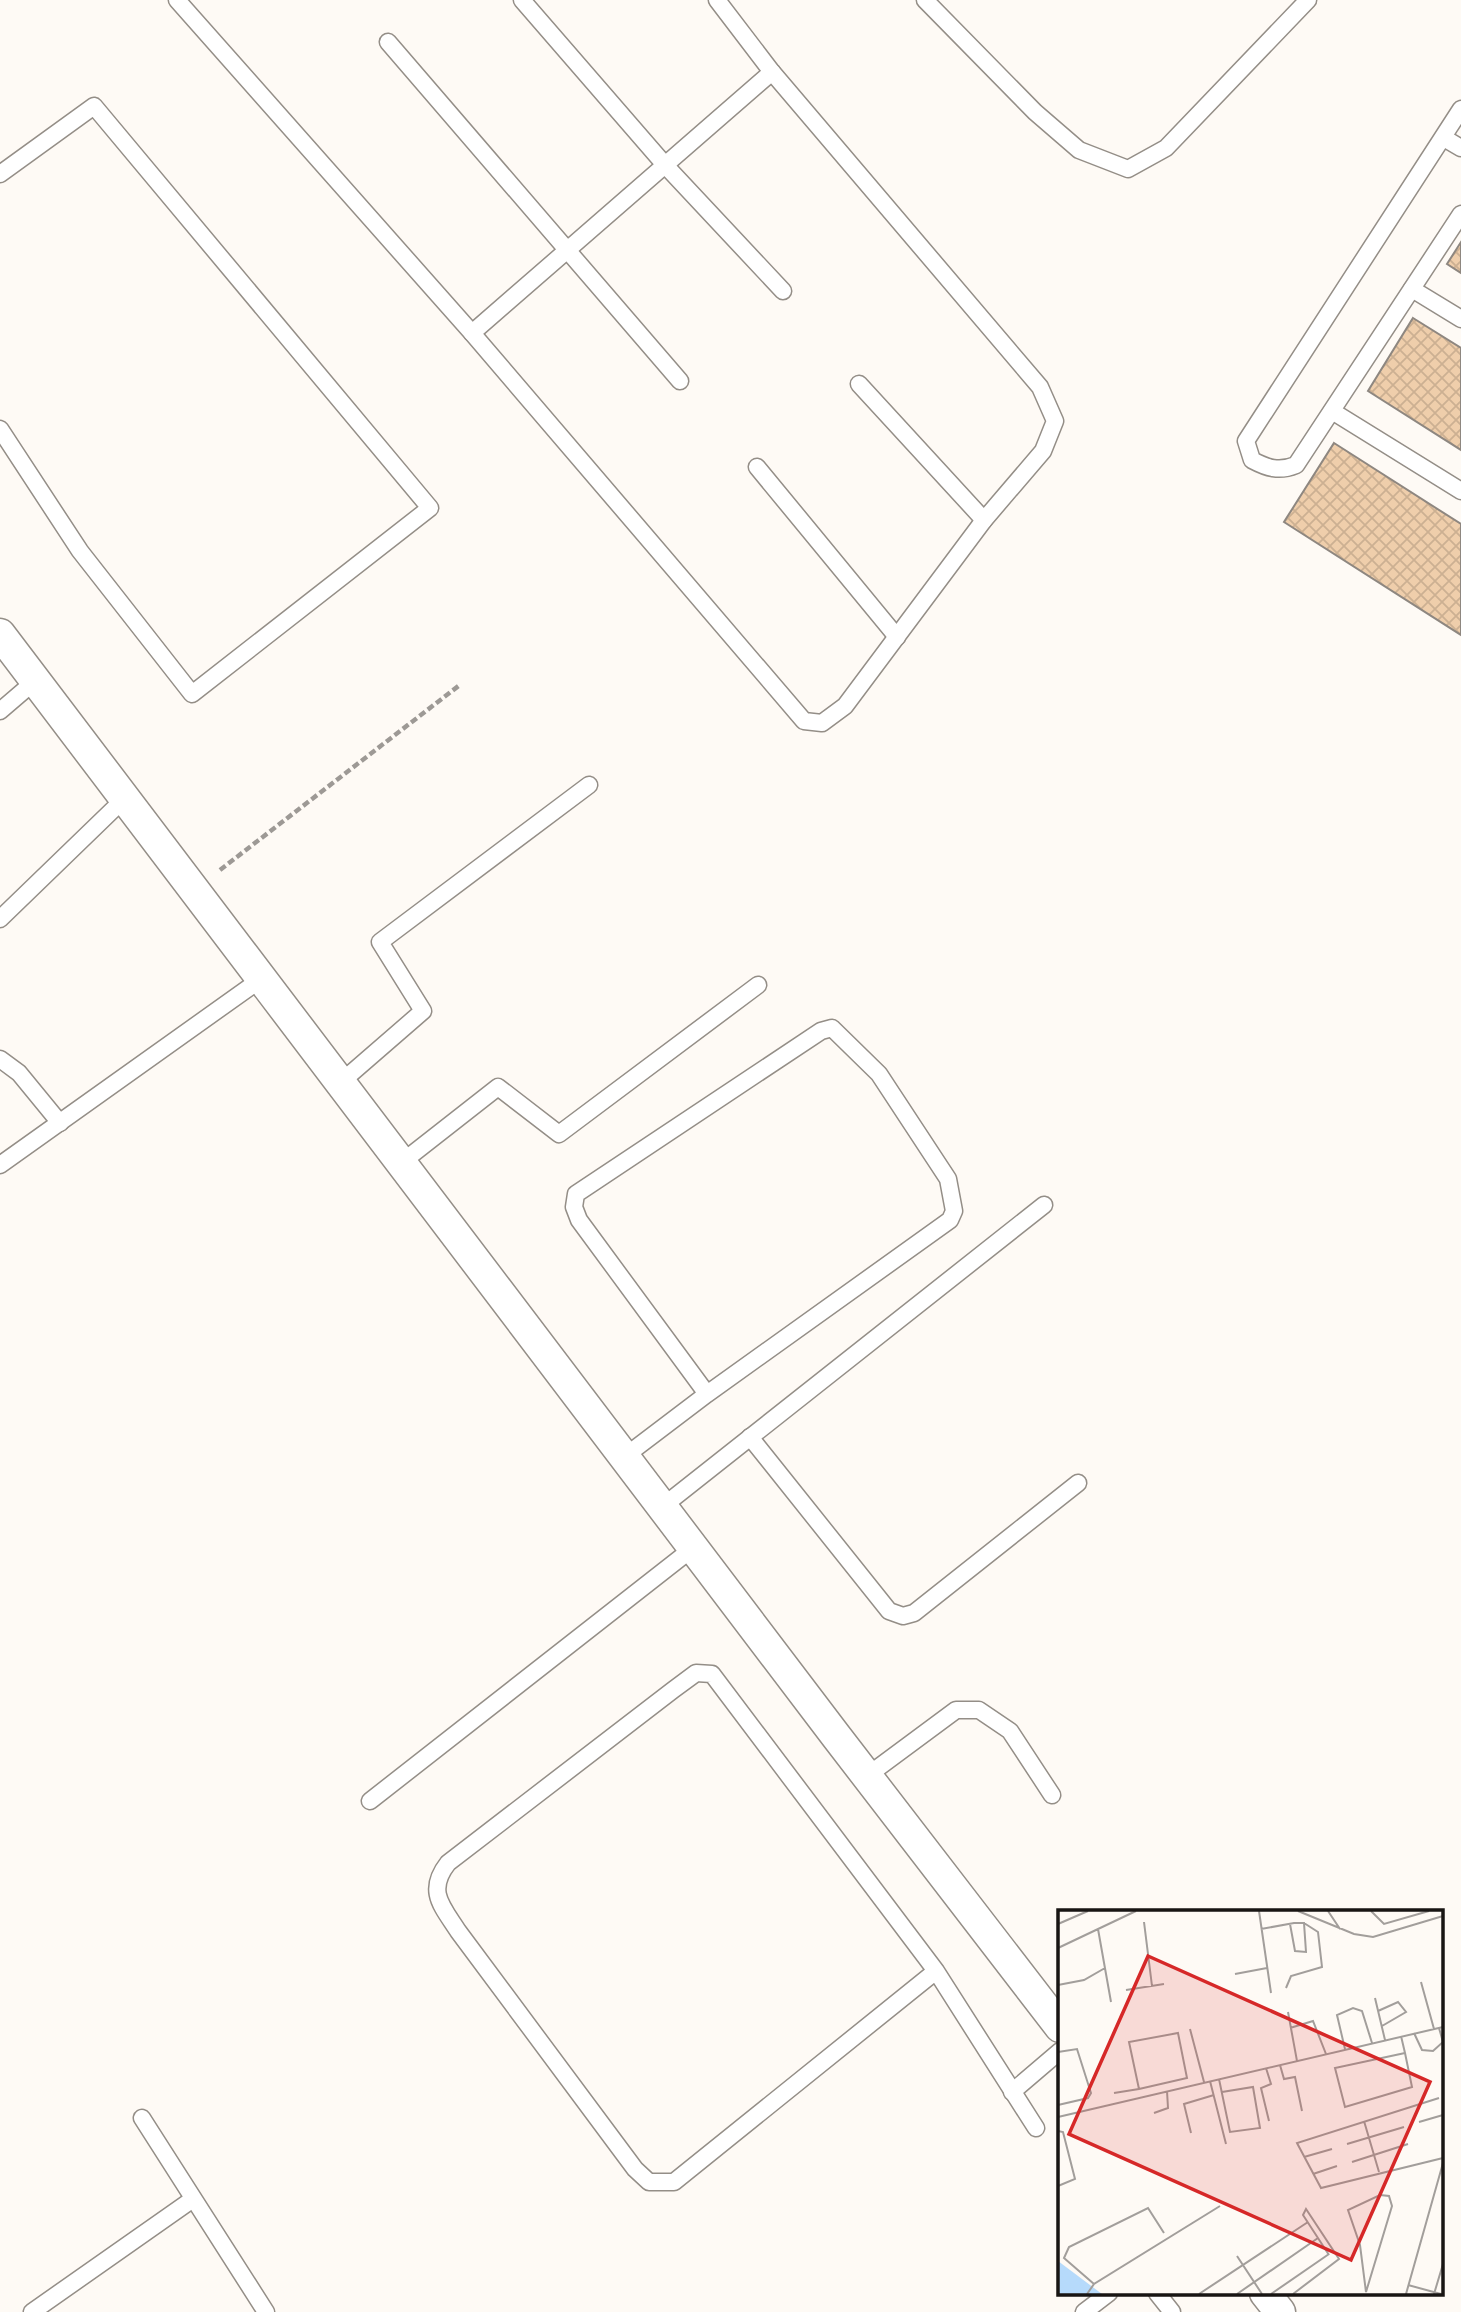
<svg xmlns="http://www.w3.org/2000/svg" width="1461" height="2312" font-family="'Sofia Sans Condensed',sans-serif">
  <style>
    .building { fill: url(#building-cross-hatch); stroke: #8e8780; stroke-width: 2 }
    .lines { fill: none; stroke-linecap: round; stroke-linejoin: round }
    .service-casing { stroke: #948e87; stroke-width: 19 }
    .minor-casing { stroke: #948e87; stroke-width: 33 }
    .path { stroke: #9d9995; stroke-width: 4.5; stroke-dasharray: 7 3.5; stroke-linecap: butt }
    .service { stroke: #fff; stroke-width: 16 }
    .minor { stroke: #fff; stroke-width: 30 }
    .inset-road { fill: none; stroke: #a29e9b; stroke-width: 2 }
    .view { fill: #d62828; fill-opacity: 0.15; stroke: #d62828; stroke-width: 3.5 }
    .inset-edge { fill: none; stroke: #181513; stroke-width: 3.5 }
  </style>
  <defs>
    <pattern id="building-cross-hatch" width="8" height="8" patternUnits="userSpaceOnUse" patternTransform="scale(1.75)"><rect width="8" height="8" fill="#efceab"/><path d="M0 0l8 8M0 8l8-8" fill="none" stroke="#ccb092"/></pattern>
  </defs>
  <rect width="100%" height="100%" fill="#fefaf5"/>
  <g class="building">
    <path d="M1461,242V273L1447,264Z"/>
    <path d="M1413,318L1461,348V450L1368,391Z"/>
    <path d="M1334,443L1461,524V635L1284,522Z"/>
  </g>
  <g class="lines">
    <g class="service-casing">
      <g id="service">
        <path d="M177,0L472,333L804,721L822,723L845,706L984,520L1043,451L1055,421L1040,387L772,72L717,0"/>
        <path d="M522,0L665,165L783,291"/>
        <path d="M925,0L1035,112L1079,150L1128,169L1166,148L1308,0"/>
        <path d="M388,42L680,381"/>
        <path d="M1461,109L1246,441L1252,460C1267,468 1279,472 1296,465L1461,214"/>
        <path d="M1444,138L1461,148"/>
        <path d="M0,174L94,106L430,508L192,694L80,551L0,429"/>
        <path d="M1412,289L1461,319"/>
        <path d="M472,333L772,72"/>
        <path d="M859,384L984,520"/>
        <path d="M1332,411L1461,491"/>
        <path d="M757,467L897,637"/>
        <path d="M0,711L35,681"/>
        <path d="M0,919L125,798"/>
        <path d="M0,1059L19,1073L60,1123"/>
        <path d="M340,1083L423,1011L380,942L589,785"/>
        <path d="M401,1163L498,1087L559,1134L758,985"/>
        <path d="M0,1165L261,979"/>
        <path d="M750,1437L889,1611L903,1616L914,1613L1078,1483"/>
        <path d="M624,1457L707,1394L950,1220L954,1211L948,1179L879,1074L832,1028L821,1031L576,1194L574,1207L579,1220L707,1394"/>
        <path d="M662,1507L1044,1205"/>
        <path d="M867,1776L956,1710H979L1010,1731L1052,1795"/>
        <path d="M370,1801L693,1548"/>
        <path d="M936,1971L674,2182H649L635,2169L458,1931C442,1906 426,1891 448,1863L673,1690L696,1673L712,1674L936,1971L1036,2128"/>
        <path d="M1012,2092L1060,2051"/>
        <path d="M142,2118L266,2312"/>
        <path d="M1157,2293L1172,2312"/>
        <path d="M32,2312L193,2199"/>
        <path d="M1084,2312L1109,2293"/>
      </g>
    </g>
    <g class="minor-casing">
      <g id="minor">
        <path d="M0,634L836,1736L1060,2027"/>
        <path d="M1265,2293L1280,2312"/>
      </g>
    </g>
    <path class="path" d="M220,870L461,684"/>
    <use href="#service" class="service"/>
    <use href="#minor" class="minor"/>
  </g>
  <g transform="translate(1058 1910)">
    <rect width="385" height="385" fill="#fefaf5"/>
    <path d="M0,351L44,384H0Z" fill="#b6dafb"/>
    <path class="inset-road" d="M201,1L213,83M240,1L296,24L315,27L385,6M270,1L282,19M313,1L326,14L371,1M86,12L94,76M0,14L30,1M40,19L53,92M203,19L236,13H246L248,42L237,41L232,14M0,38L78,1M177,64L209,58M363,72L376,119M0,75L26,70L47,58M228,78L233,66L264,57L260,22L246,13M68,80L106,74M317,88L327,130M320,101L340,92L348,102L324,116M230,102L239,151M232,118L255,111L268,144M132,119L146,172M356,123L364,140L375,141L385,132L381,118M343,126L347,143L354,177L287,197L277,158L347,143M287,139L279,105L295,98L304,101L314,133M0,142L19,139L33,183L30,188L0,195M222,155L226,169L237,167L244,201M208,158L213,174L203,178L211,211M161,169L172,222L202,218L195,177L164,182M152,171L168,234M56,183L81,179L129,168L120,123L71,132L81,179M381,188L239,233L263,278L385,248M96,203L110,198L109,181M0,207L385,117M306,211L321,262M361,212L385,205M0,221L5,222L17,269L0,276M133,223L126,194L156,185M289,234L346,217M246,247L274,239M294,252L350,234M255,264L279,256M322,285L331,286L334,296L308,382L302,335L290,300ZM179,346L204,384M36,374L6,348L11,337L90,298L106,323M350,375L383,384M29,384L36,374L162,296M141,384L250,312M179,384L260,328M213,384L271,344M235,384L281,349L248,299L245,305L271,345M348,384L385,253M376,384L385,354"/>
    <path class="view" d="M90,46L372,172L293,350L11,224Z"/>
    <rect width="385" height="385" class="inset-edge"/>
  </g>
</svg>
